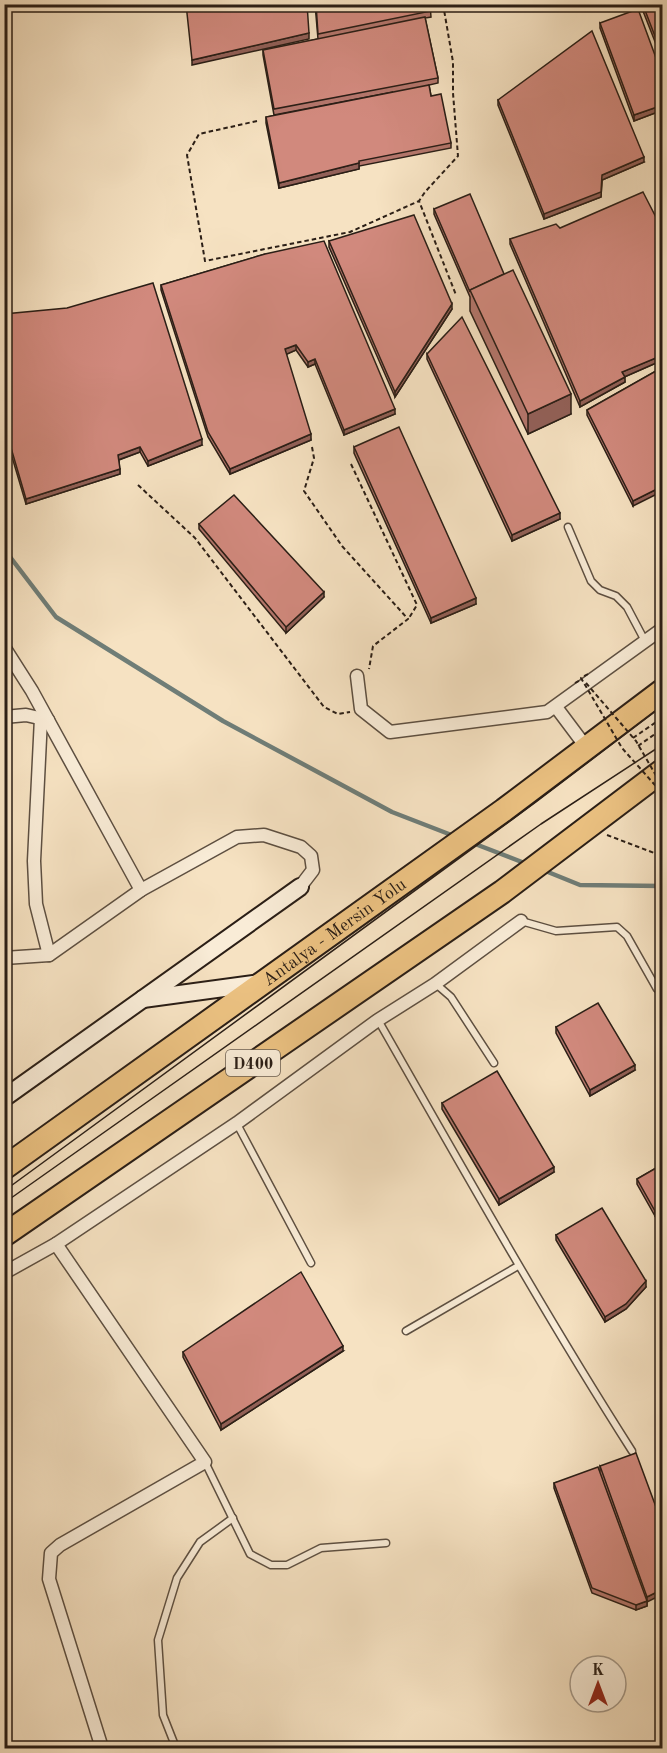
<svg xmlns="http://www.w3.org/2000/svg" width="667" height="1753" font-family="'Old Standard TT',serif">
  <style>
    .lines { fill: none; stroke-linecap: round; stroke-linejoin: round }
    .stream { stroke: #6f7d77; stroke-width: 4.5 }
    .lane-casing { stroke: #5d4f41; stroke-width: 9 }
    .street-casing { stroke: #5d4f41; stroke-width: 15 }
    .secondary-casing { stroke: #2a1e16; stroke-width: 20 }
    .highway-casing { stroke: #2a1e16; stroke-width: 26 }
    .path { stroke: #2a1e16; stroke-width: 2; stroke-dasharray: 4.5 3; stroke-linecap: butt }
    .lane { stroke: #f9ecd7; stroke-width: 6 }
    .street { stroke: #f9ecd7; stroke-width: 12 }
    .secondary { stroke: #f9ecd7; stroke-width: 16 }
    .highway { stroke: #ebc181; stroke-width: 22 }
    .tram { stroke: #2a1e16; stroke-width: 1.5 }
    .path-bridge { stroke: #2a1e16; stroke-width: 2; stroke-dasharray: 4.5 3; stroke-linecap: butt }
    .wall { fill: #b4766c; stroke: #2a1e16; stroke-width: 1.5 }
    .shaded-wall { fill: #926058; stroke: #2a1e16; stroke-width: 1.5 }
    .building { fill: #d1897d; stroke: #2a1e16; stroke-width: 1.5 }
    .labels { text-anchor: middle; stroke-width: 6; stroke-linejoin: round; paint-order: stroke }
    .shield { fill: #f9ecd7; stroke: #685c50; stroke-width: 1.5 }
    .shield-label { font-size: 16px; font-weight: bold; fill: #2a1e16 }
    .street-label { font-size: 18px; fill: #2a1e16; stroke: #f9ecd7 }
  </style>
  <rect width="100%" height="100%" fill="#f6e2c2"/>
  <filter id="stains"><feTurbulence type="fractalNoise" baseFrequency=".00333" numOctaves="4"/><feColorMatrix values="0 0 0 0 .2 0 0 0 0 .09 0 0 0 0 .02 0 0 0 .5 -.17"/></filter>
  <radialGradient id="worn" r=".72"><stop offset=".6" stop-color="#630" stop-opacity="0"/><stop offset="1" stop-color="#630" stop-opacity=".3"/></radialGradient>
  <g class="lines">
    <g class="stream">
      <path d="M4,549L56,617L223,721L392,812L454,836"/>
      <path d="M470,842L527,864"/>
      <path d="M543,870L580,885L662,886"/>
    </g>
    <g class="lane-casing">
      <g id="lane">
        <path d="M568,527L591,581L600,590L616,596L627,607L645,641"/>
        <path d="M521,921L556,931L617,927L627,936L657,989"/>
        <path d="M436,984L451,997L494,1063"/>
        <path d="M378,1020C461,1165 542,1310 632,1451"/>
        <path d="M237,1124L311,1263"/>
        <path d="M406,1331L518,1266"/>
        <path d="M205,1462L250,1554L271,1565H287L321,1548L386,1543"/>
        <path d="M176,1748L163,1715L158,1640L177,1578L200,1542L233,1518"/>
      </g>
    </g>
    <g class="street-casing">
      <g id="street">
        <path d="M4,647L32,691L141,890"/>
        <path d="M357,676L361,709L390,732L547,712L662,629"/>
        <path d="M556,707L586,747"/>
        <path d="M4,717L26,715L48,720"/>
        <path d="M41,718L34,861L36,904L49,955"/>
        <path d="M4,958L49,955L141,890L237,837L264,835L301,847L311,856L313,870L300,887"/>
        <path d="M56,1244L205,1462L60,1545L51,1553L49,1579L102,1748"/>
        <path d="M4,1273L56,1244L237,1123L378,1020L435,984L521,921"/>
      </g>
    </g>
    <g class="secondary-casing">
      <g id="secondary">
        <path d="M143,999L261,983"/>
        <path d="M4,1098L300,887"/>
      </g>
    </g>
    <g class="highway-casing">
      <g id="highway">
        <path id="s1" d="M4,1168L504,810L662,691"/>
        <path d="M4,1235L502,892L662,771"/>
      </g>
    </g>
    <g class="path">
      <path d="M443,4L453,62V93L458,156L425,192L419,201L456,295"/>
      <path d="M257,121L199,134L187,155L205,261L350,232L419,201"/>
      <path d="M312,447L314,458L304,491L342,546L408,619L373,646L369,669"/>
      <path d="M351,464L417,605L409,618"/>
      <path d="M138,485L195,538L324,707L338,714L350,712"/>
      <path d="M633,738L662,718"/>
      <path d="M638,746L662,729"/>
      <path d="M662,795L656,801L662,807"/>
      <path d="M607,835L662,856"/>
    </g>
    <use href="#lane" class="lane"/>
    <use href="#street" class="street"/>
    <use href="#secondary" class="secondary"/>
    <use href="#highway" class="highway"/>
    <g class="tram">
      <path d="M4,1191L536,802L662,706"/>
      <path d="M4,1203L541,824L662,745"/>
    </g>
    <g class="path-bridge">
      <path d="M588,674L581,678L622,748L662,793"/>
      <path d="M575,683L582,679"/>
      <path d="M586,683L636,741L662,786"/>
    </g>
  </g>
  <g class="wall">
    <path d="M315,4H430L431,17L425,18L438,78V83L429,85L431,96L451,143V148L359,166V169L279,188L266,123V117L393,92L274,115L263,55V50L318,39Z"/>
    <path d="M663,4V62L643,11V5Z"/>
    <path d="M600,23L663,77V110L634,121L600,28Z"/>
    <path d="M498,100L644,162L602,180L601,197L544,219L498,105Z"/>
    <path d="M434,209L504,274L571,414L528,434L470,311V297L434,214Z"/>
    <path d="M560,228L663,231V360L624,377L625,382L580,407L510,244V239Z"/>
    <path d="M329,241L452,309L395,397L329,247Z"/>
    <path d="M265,254L395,414L344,435L315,364L308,367L296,350L286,354L311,440L230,474L208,437L161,290V285Z"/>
    <path d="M4,314L202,445L148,466L140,452L119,460L120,474L26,504L4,430Z"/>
    <path d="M427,354L560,519L512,541L427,359Z"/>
    <path d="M663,367L633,506L587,415V410Z"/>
    <path d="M354,447L476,604L431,623L354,453Z"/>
    <path d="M199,524L324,597L286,633L199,529Z"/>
    <path d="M556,1027L635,1070L590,1096L556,1033Z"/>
    <path d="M442,1103L554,1172L499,1205L442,1109Z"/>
    <path d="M663,1164L655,1216L637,1184V1179Z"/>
    <path d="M556,1235L646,1287L626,1309L605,1322L556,1240Z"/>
    <path d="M343,1351L221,1430L183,1357V1352Z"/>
    <path d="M600,1466L663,1526L647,1602V1601V1606L636,1610L592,1593L554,1488V1483L600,1471Z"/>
  </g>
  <g class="shaded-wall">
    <path d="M309,33V39L192,65V60Z"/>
    <path d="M663,105V110L634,121V115Z"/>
    <path d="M644,157V162L602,180L601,197L544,219V214L602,175Z"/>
    <path d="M359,163V169L279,188V183Z"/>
    <path d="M452,304V309L395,397V392Z"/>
    <path d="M296,345V350L285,355V349Z"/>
    <path d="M663,355V360L622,378V372Z"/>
    <path d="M315,359V364L308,367V362Z"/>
    <path d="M625,377V382L580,407V401Z"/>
    <path d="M571,394V414L528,434V414Z"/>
    <path d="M395,409V414L344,435V430Z"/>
    <path d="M311,434V440L230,474V469Z"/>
    <path d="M202,439V445L148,466V461Z"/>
    <path d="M140,447V452L118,460V455Z"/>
    <path d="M120,469V474L26,504V499Z"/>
    <path d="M663,486V491L633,506V501Z"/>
    <path d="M560,513V519L512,541V535Z"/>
    <path d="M324,592V597L286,633V627Z"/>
    <path d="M476,598V604L431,623V618Z"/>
    <path d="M635,1065V1070L590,1096V1090Z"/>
    <path d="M554,1167V1172L499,1205V1199Z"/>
    <path d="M663,1207V1212L655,1216V1211Z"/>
    <path d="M646,1281V1287L626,1309L605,1322V1317Z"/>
    <path d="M343,1346V1351L221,1430V1424Z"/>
    <path d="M663,1589V1594L647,1602V1597Z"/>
    <path d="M647,1601V1606L636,1610V1605Z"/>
  </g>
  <g class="building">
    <path d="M186,4H307L309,33L192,60Z"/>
    <path d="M316,4H430L431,11L318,34Z"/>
    <path d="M646,4H663V57L643,5Z"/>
    <path d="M638,9L663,77V105L634,115L600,23Z"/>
    <path d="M425,17L438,78L274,109L263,50Z"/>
    <path d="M592,31L644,157L602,175L601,192L544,214L498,100Z"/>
    <path d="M429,85L431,96L441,94L451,143L359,161V163L279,183L266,117Z"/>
    <path d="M643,192L663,231V355L622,372L625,377L580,401L510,239L556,224L560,228Z"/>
    <path d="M470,194L504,274L470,290V292L434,209Z"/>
    <path d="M414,215L452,304L395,392L329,241Z"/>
    <path d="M324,241L395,409L344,430L315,359L308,362L296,345L285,349L311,434L230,469L208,432L161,285L265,254Z"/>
    <path d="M513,270L571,394L528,414L470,290Z"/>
    <path d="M153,283L202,439L148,461L140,447L118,455L120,469L26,499L4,424V314L67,308Z"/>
    <path d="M462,317L560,513L512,535L427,354Z"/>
    <path d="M663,367V486L633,501L587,410Z"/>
    <path d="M399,427L476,598L431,618L354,447Z"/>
    <path d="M234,495L324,592L286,627L199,524Z"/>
    <path d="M598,1003L635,1065L590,1090L556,1027Z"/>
    <path d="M497,1071L554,1167L499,1199L442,1103Z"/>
    <path d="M663,1164V1207L655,1211L637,1179Z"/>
    <path d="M602,1208L646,1281L626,1304L605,1317L556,1235Z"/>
    <path d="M301,1272L343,1346L221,1424L183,1352Z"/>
    <path d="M636,1453L663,1526V1589L647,1597L600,1466Z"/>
    <path d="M598,1467L647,1601L636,1605L592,1588L554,1483Z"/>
  </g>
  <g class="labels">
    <rect class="shield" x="226" y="1050" width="54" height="26" rx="4.5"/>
    <g class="shield-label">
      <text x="253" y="1069">D400</text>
    </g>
    <g class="street-label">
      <text dy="6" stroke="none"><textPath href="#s1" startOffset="406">Antalya - Mersin Yolu</textPath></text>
    </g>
  </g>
  <rect width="667" height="1753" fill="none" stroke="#f6e2c2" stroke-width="24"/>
  <rect x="6" y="6" width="655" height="1741" fill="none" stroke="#2a1e16" stroke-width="3"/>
  <rect x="12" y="12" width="643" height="1729" fill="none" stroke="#2a1e16" stroke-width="1.5"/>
  <g transform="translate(598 1684)"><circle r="28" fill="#f9ecd7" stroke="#a69a8a" stroke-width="1.5"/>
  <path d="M0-4.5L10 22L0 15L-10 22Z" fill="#8f2418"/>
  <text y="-9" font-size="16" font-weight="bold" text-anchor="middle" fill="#2a1e16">K</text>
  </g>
  <rect width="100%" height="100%" filter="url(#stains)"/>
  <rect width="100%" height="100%" fill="url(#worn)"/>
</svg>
